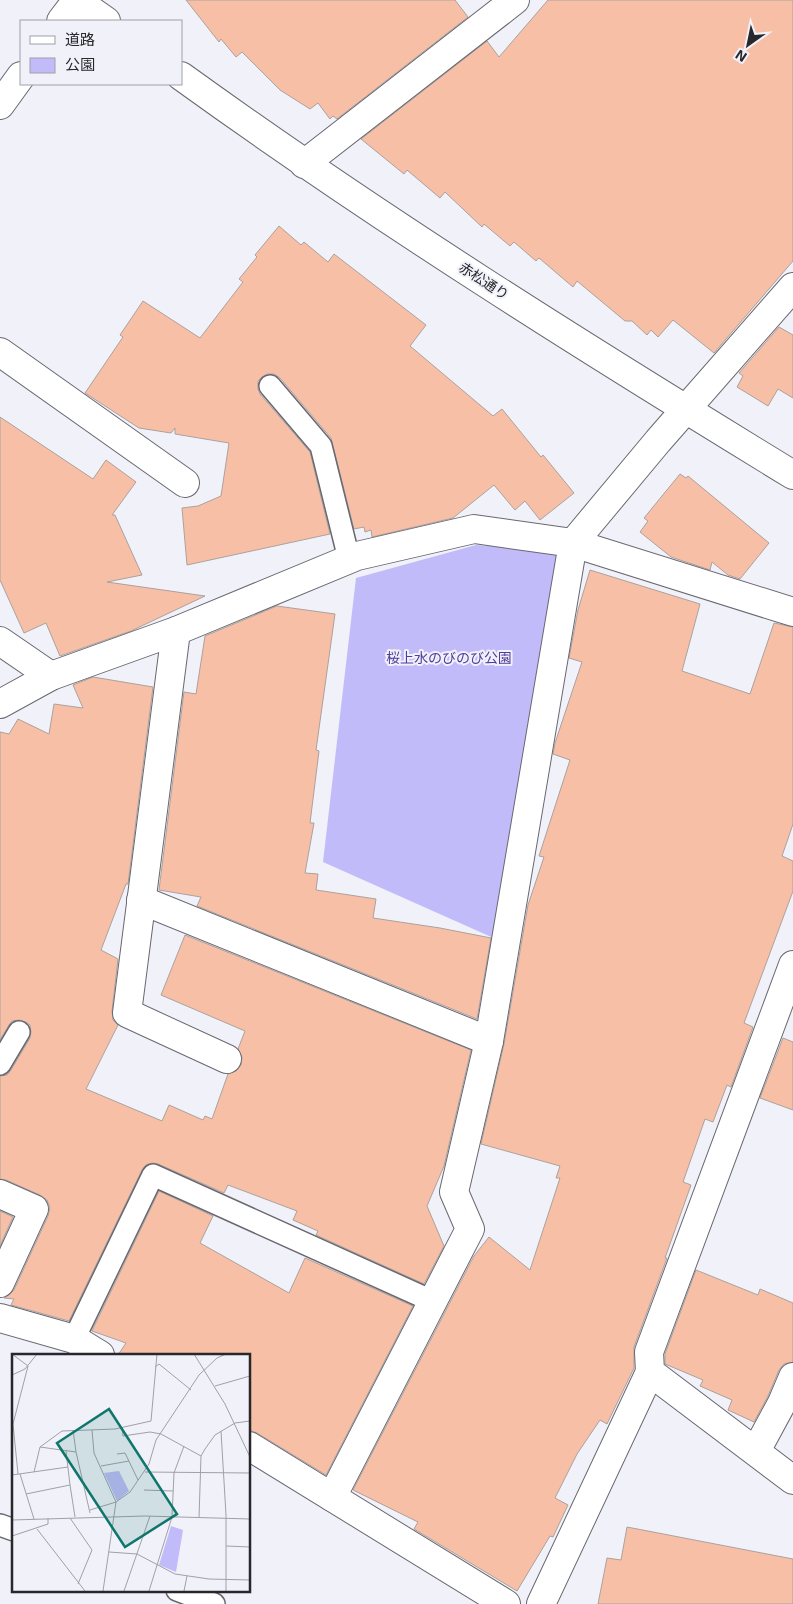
<svg xmlns="http://www.w3.org/2000/svg" width="793" height="1604" font-family="'Exo 2','Noto Sans JP',sans-serif">
  <style>
    .green { fill: #c1bbf9 }
    .building { fill: #f7c0a6; stroke: #aba19d }
    .lines { fill: none; stroke-linecap: round; stroke-linejoin: round }
    .lane-casing { stroke: #696870; stroke-width: 24 }
    .street-casing { stroke: #696870; stroke-width: 30 }
    .secondary-casing { stroke: #696870; stroke-width: 30 }
    .lane { stroke: #fff; stroke-width: 21 }
    .street { stroke: #fff; stroke-width: 28 }
    .secondary { stroke: #fff; stroke-width: 28 }
    .labels { text-anchor: middle; stroke-width: 4; stroke-linejoin: round; paint-order: stroke }
    .street-label { font-size: 14px; fill: #28272b; stroke: #f1f1fa }
    .park-label { font-size: 14px; fill: #513b9c; stroke: #f1f1fa }
    .inset-road { fill: none; stroke: #a1a0a7; stroke-width: 1 }
    .view { fill: #0f766e; fill-opacity: 0.15; stroke: #0f766e; stroke-width: 2.5 }
    .inset-edge { fill: none; stroke: #28272b; stroke-width: 2.5 }
  </style>
  <rect width="100%" height="100%" fill="#f1f1fa"/>
  <path class="green" d="M476,545L561,551L498,940L323,862L356,578Z"/>
  <g class="building">
    <path d="M186,0H455L468,17L337,119L333,116L330,119L318,103L310,109L280,90L242,52L236,57L221,39L219,42Z"/>
    <path d="M548,0H793V261L714,353L673,320L658,337L651,330L647,335L632,321H625L577,281L573,287L539,258L536,261L514,242L510,246L484,224L482,227L445,192L440,198L407,170L404,174L361,139L487,41L499,57Z"/>
    <path d="M279,226L301,245L304,242L328,262L334,254L426,325L410,346L493,416L502,409L541,457L543,455L574,493L540,520L525,501L515,510L494,485L453,518L372,537L371,530L365,532L364,527L354,529L331,438L280,378L274,374H267L262,377L258,381V389L260,394L310,452L330,534L187,565L182,508L198,506L221,496L229,443L175,434V428L171,433L139,428L85,393L123,337L120,335L143,301L200,338L243,282L239,279L257,257L255,255Z"/>
    <path d="M779,327L793,335V398L778,389L768,406L737,387L743,376L739,373Z"/>
    <path d="M0,417L93,479L106,460L136,482L112,515H115L142,575L107,582L205,596L131,631L60,656L46,623L24,633L0,580Z"/>
    <path d="M680,474L686,478L688,476L769,543L740,579L728,575L712,562L710,570L671,557L640,532L648,521L644,518Z"/>
    <path d="M590,570L700,604L682,671L750,694L774,623L793,627V824L782,856L793,861V891L744,1023L753,1027L731,1087L727,1085L713,1122L705,1119L683,1182L691,1185L665,1258H667L634,1347V1368L607,1424L600,1420L577,1454L555,1498L568,1505L553,1537L550,1536L517,1591L414,1529L418,1522L353,1490L474,1256L489,1237L530,1270L560,1178H556L560,1166L481,1144L504,1044L528,905L544,857L539,856L570,760L553,754L555,743L582,662L569,658L578,610Z"/>
    <path d="M277,606L335,614L316,750L319,751L310,823H314L305,873L318,874L316,890L376,899L373,918L440,928L491,938L477,1019L197,906L201,897L159,890L184,692L196,694L205,636Z"/>
    <path d="M93,677L153,687L128,884H126L101,950L118,959L112,1011L113,1020L118,1025L86,1089L162,1121L169,1105L203,1120L205,1116L212,1119L228,1074L236,1071L241,1065L242,1057L238,1049L245,1031L161,995L185,935L471,1050L444,1166L427,1206L444,1246L424,1284L316,1235L318,1231L293,1220L297,1211L228,1185L224,1193L158,1164L152,1163L146,1165L142,1170L69,1321L11,1305L14,1299L4,1298L9,1295L14,1290L48,1216L50,1208L47,1200L40,1195L6,1180L0,1179V1076L7,1075L11,1070L30,1038L31,1032L30,1025L26,1022L19,1020L12,1021L9,1025L0,1040V732L9,734L18,719L49,734L54,704L83,708L73,685Z"/>
    <path d="M783,1038L793,1042V1110L760,1098Z"/>
    <path d="M159,1191L213,1216L200,1243L289,1293L305,1258L413,1306L326,1475L257,1433L249,1430V1355H118L126,1343L92,1331Z"/>
    <path d="M0,1211L13,1217L0,1246Z"/>
    <path d="M696,1270L758,1295L760,1289L793,1303V1362L784,1364L779,1370L768,1396L754,1422L728,1410L732,1400L700,1386L703,1380L665,1364V1354Z"/>
    <path d="M627,1527L793,1559V1604H598L607,1558L621,1560Z"/>
  </g>
  <g class="lines">
    <g class="lane-casing">
      <g id="lane">
        <path d="M270,386L321,446L349,559"/>
        <path d="M0,1064L19,1032"/>
        <path d="M74,1339L153,1175L432,1301"/>
        <path d="M0,1525L14,1530"/>
        <path d="M177,1590L214,1604"/>
      </g>
    </g>
    <g class="street-casing">
      <g id="street">
        <path d="M61,21L77,0"/>
        <path d="M0,105L21,76"/>
        <path d="M304,164L515,0"/>
        <path d="M0,352L185,483"/>
        <path d="M176,631L127,1013L227,1059"/>
        <path d="M0,641L51,676"/>
        <path d="M0,704L51,676L176,631L357,556L474,529L573,543L793,612"/>
        <path d="M141,900L489,1041"/>
        <path d="M793,965L649,1352L650,1372L793,1480"/>
        <path d="M0,1194L34,1209L0,1283"/>
        <path d="M0,1318L74,1339L100,1355"/>
        <path d="M249,1446L506,1604"/>
        <path d="M756,1451L782,1403L793,1377"/>
        <path d="M332,1497L470,1229L454,1192L489,1041L573,543L658,441L793,287"/>
        <path d="M541,1604L650,1372"/>
      </g>
    </g>
    <g class="secondary-casing">
      <g id="secondary">
        <path d="M76,0L106,21"/>
        <path d="M181,76C379,219 585,348 793,475"/>
      </g>
    </g>
    <use href="#lane" class="lane"/>
    <use href="#street" class="street"/>
    <use href="#secondary" class="secondary"/>
  </g>
  <g class="labels">
    <g class="street-label">
      <text transform="translate(484 281) rotate(33)" y="5">赤松通り</text>
    </g>
    <g class="park-label">
      <text x="449" y="663">桜上水のびのび公園</text>
    </g>
  </g>
  <g transform="translate(12 1354)">
    <rect width="238" height="238" fill="#f1f1fa"/>
    <path d="M107,117L117,137L105,147L92,119ZM159,172L171,176L164,218L147,211Z" fill="#c1bbf9"/>
    <path class="inset-road" d="M0,0L16,12M182,0L213,50L238,103M143,13L147,10L179,36M0,21L13,15L25,0M238,24V67M203,32L238,22M110,73L111,82L138,78L149,80L189,102M61,76L64,98M80,76L82,99L104,148L91,237M209,77L214,161V237M28,93L64,98L78,159M105,100L113,99L126,126M89,112L117,107M22,118L28,93L50,77L103,75L139,67L145,0M133,118L238,119M6,120L1,70L16,12M8,120L22,165M0,121L56,113M58,131L63,163M132,136L161,137M14,140L58,131L54,97M78,156L104,148L118,138L137,110L144,86L187,21L205,4L214,0M58,164L80,196L66,230M187,164L189,102L193,95L203,81L223,69L238,67M0,166L133,162L238,165M25,175L73,237M0,182L36,170V164M214,192L238,193M97,198L125,200L163,220L197,225L238,226M112,237L138,162M137,237L160,163L162,119L172,92M172,237L175,222"/>
    <path class="view" d="M97,55L165,160L113,193L45,89Z"/>
    <rect width="238" height="238" class="inset-edge"/>
  </g>
  <rect x="20" y="20" width="162" height="65" fill="#f1f1fa" stroke="#a1a0a7"/>
  <rect x="30" y="36" width="25" height="8" fill="#ffffff" stroke="#a1a0a7"/>
  <text x="65" y="45" font-size="15" fill="#28272b">道路</text>
  <rect x="30" y="58" width="25" height="15" fill="#c1bbf9" stroke="#a1a0a7"/>
  <text x="65" y="70" font-size="15" fill="#28272b">公園</text>
  <g transform="translate(748 45) rotate(213)" stroke="#f1f1fa" stroke-width="4" paint-order="stroke">
  <path d="M0-4L9 19L0 12L-9 19Z" fill="#28272b"/>
  <text y="-8" font-size="14" font-weight="bold" text-anchor="middle" fill="#28272b">N</text>
  </g>
</svg>
